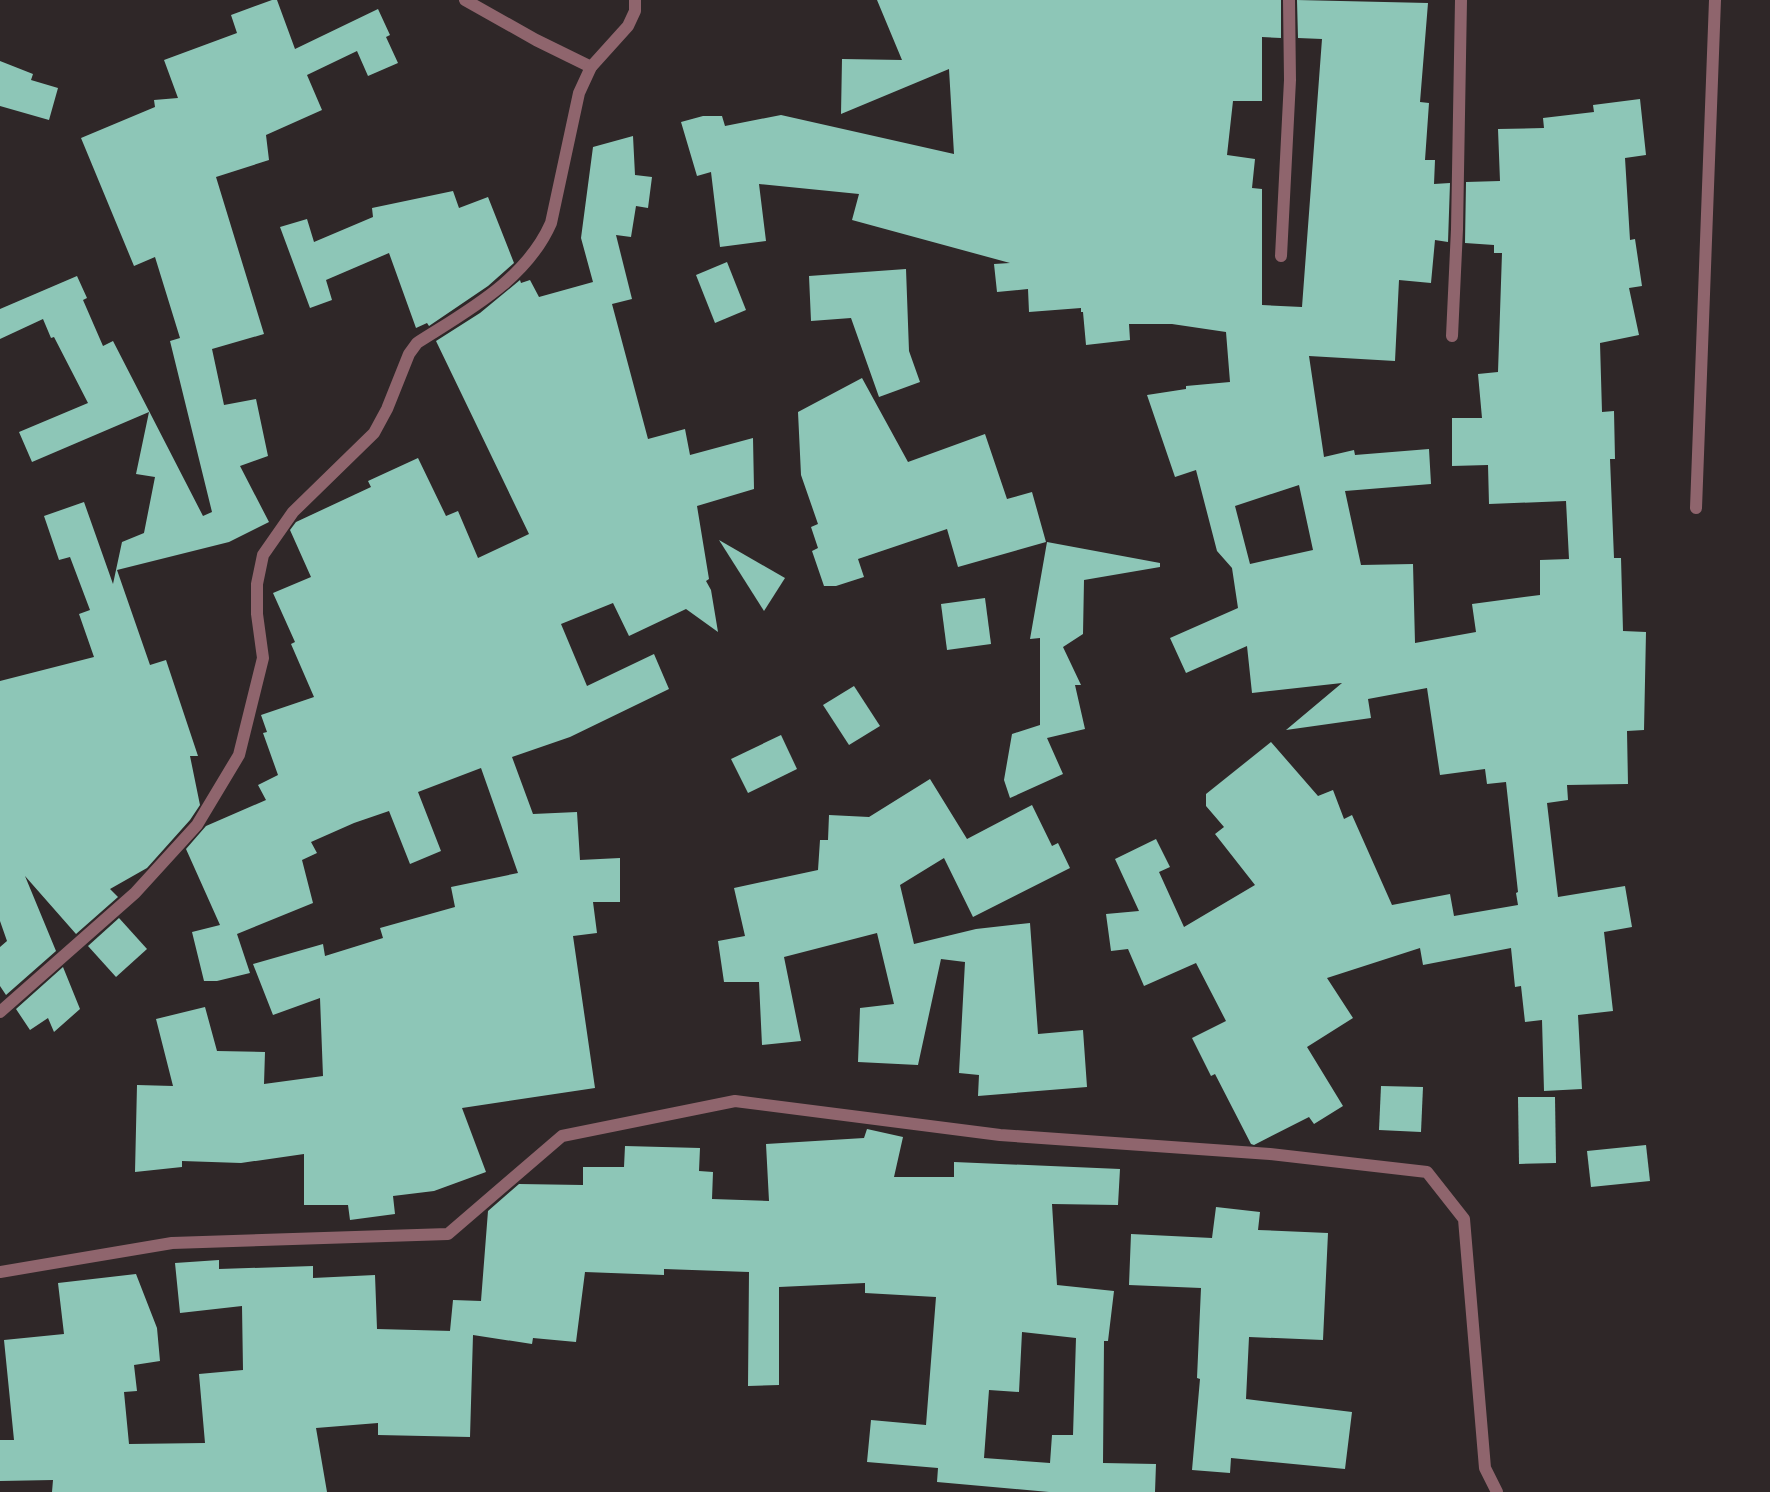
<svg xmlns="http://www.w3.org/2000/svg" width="1770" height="1492" font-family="Lato,sans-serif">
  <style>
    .building { fill: #8dc6b7; fill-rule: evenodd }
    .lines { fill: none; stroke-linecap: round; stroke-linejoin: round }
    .street { stroke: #8f656d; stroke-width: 12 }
  </style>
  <rect width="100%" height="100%" fill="#2f2728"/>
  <g class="building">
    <path d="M272,0H277L295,49L378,9L390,35L386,37L398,63L368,76L357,51L307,75L322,110L266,135L269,160L216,177L264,334L212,349L224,405L256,399L268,456L240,466L269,522L229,542L117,570L150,665L166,660L198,756H190L200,805L190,820L147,868L110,889L118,897L76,934L25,876L56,951L6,995L0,986V947L7,941L0,921V681L94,657L79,614L90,610L70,557L59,560L44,516L84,502L113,584L122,542L144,533L155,477L136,474L149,412L32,462L19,432L88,403L54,337L51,338L43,319L0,339V309L77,276L87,298L83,300L103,346L113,341L203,516L212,512L170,341L180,338L155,257L134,266L81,138L155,107L154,100L178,98L164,60L237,33L231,15Z"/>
    <path d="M877,0H1281V38L1262,37V101H1233L1227,155L1255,159L1252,188L1262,189V305L1302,307L1322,39L1298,38L1297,0L1428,3L1420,102L1429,103L1425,160H1435L1434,184L1450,183L1448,242L1435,240L1431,283L1399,280L1395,361L1309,356L1324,457L1354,450L1355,455L1429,449L1431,484L1345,491L1361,565L1413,564L1415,643L1476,632L1472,604L1540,595V560L1569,559L1566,501L1489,504L1488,465L1452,466V418H1482L1478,374L1498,372L1502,253H1494V245L1465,243L1466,182L1500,181L1498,129L1544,128L1543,118L1594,112L1593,105L1640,99L1646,155L1625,158L1630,240L1635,239L1642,286L1629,288L1639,335L1600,343L1602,412L1614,411L1615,459H1610L1614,558H1621L1623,631L1646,632L1644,730L1627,731L1628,784L1567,785L1568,800L1547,803L1558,897L1625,886L1632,927L1604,932L1613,1011L1578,1015L1582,1089L1544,1091L1542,1020L1525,1022L1521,986L1515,987L1511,948L1423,965L1420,948L1327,978L1353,1018L1307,1047L1343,1106L1314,1124L1309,1117L1254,1145L1251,1144L1215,1074L1211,1076L1192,1038L1226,1021L1196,963L1144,986L1128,949L1111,951L1106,914L1139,911L1115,859L1156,839L1170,867L1159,872L1184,927L1255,885L1215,834L1224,827L1206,806V794L1271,742L1318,796L1333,790L1344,819L1352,815L1392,905L1450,894L1454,916L1518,905L1516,893L1518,892L1506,782L1487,784L1485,769L1440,775L1427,688L1368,699L1371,718L1286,730L1342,683L1252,693L1247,646L1186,673L1170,638L1238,608L1232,568L1217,551L1196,470L1175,477L1147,395L1186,389V386L1230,382L1226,332L1172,324H1129L1130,340L1086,345L1083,312H1081V308L1029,312L1028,289L997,292L994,264L1010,263L852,220L859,194L759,184L766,241L720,247L711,172L697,176L681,122L703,116H722L725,126L781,115L954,154L949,69L841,114L842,59L902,60ZM1299,485L1313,550L1250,564L1235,506Z"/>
    <path d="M0,61L33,74L31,80L58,88L49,120L0,106Z"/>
    <path d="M633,136L635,175L652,177L648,208L636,206L631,237L616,235L632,299L612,304L648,439L685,429L690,455L753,438L754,489L697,506L709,579L706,581L711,590L718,632L686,609L629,636L613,603L561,624L587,686L654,654L669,689L570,737L512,757L533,814L577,812L580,860L620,858V902H593L597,933L573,936L595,1088L462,1108L486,1172L434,1191L393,1196L395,1214L350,1220L348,1205H304V1154L241,1163L182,1161V1167L135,1172L137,1085L173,1086L156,1019L205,1007L217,1051L265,1052L264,1084L323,1076L320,998L273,1015L253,964L323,944L325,956L383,938L380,928L455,907L451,887L518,873L481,768L418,792L441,851L410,864L389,811L354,823L311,842L317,853L302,860L313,903L237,934L250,973L217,981H204L192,932L220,925L186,849L206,826L266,800L258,785L278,775L263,733L267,732L261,715L314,697L291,644L295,642L273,593L311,577L290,530L296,522L371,487L368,481L418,458L446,516L458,511L478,558L529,534L436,341L480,313L520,280L521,283L530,280L539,297L593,282L581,238L593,147Z"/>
    <path d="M453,191L459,208L488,197L514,263L488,286L429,326L427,323L416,328L389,253L326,280L332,300L310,308L280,227L307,219L314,242L373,217L372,208Z"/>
    <path d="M727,262L746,310L715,323L696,275Z"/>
    <path d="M906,269L909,351L920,382L879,397L851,318L811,321L809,276Z"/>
    <path d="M862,378L908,462L985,434L1007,499L1032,492L1046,542L958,567L947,529L858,559L864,577L836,586H824L812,551L818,548L811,527L818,524L801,475L798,412Z"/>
    <path d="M719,540L785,578L764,611Z"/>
    <path d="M1047,542L1160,563V567L1084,580L1083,634L1063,647L1081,685H1075L1085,729L1047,738L1063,774L1010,798L1004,780L1012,734L1040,725V638L1030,639Z"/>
    <path d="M985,598L991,644L947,650L941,604Z"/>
    <path d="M854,686L880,726L849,745L823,705Z"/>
    <path d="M781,735L797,769L748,793L731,759Z"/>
    <path d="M930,779L967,839L1032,805L1052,846L1058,843L1070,868L973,917L944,858L900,885L914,944L976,929L1030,923L1038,1034L1083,1030L1087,1087L978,1096L979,1075L959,1073L965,962L941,959L918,1065L858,1062L860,1008L894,1004L877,933L784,957L801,1041L762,1045L759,982H724L718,941L745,936L734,888L818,870L820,840H828L829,815L869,817Z"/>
    <path d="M119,918L147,949L116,977L88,946Z"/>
    <path d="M63,967L80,1009L54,1032L48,1018L30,1030L16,1009Z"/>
    <path d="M1381,1086L1423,1087L1421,1132L1379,1130Z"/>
    <path d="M1518,1097H1555L1556,1163L1519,1164Z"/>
    <path d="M867,1129L903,1137L894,1177H954V1162L1120,1169L1118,1205L1052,1204L1057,1285L1114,1291L1108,1341H1104L1103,1463L1156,1464L1155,1492H1049L937,1482L938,1468L867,1462L871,1420L926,1425L936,1297L865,1293V1283L779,1287V1385L748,1386L749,1272L664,1269V1275L585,1272L576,1342L533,1338L532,1344L473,1335L470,1437L378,1435V1423L316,1428L327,1492H52L53,1480L0,1481V1440H14L4,1340L64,1334L58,1283L136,1274L157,1328L160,1361L134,1365L137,1391L124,1392L129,1444L205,1443L199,1374L243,1370L242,1306L180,1313L175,1263L219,1260V1269L313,1266V1278L375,1275L377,1329L452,1331H450L453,1300L481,1301L488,1211L519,1184L583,1185V1167H624L625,1146L700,1148L699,1171L713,1172L712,1199L769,1201L766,1144L864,1138ZM1022,1332L1076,1338L1073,1435H1052L1050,1463L984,1458L989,1390L1019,1392Z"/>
    <path d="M1646,1145L1650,1181L1591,1187L1587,1151Z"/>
    <path d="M1216,1207L1260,1212L1258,1230L1328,1233L1323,1340L1249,1337L1246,1399L1352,1412L1345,1469L1231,1458L1230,1473L1192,1470L1200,1379L1197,1378L1201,1288L1129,1285L1131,1234L1212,1238Z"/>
  </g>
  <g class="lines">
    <g class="street">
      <path d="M465,0L536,40L591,67"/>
      <path d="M1281,256L1290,80L1289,0"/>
      <path d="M1452,336L1457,229L1461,0"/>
      <path d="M1696,508L1715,0"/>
      <path d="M0,1012L135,893L197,825L239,755L263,658L257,614V584L263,555L293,512L374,433L387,409L409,354L417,343C467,311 526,280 551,223L579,93L591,67L628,26L635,11V0"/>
      <path d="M0,1272L172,1243L448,1234L562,1136L735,1101L1000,1135L1270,1154L1427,1172L1464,1219L1485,1468L1497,1492"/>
    </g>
  </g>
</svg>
